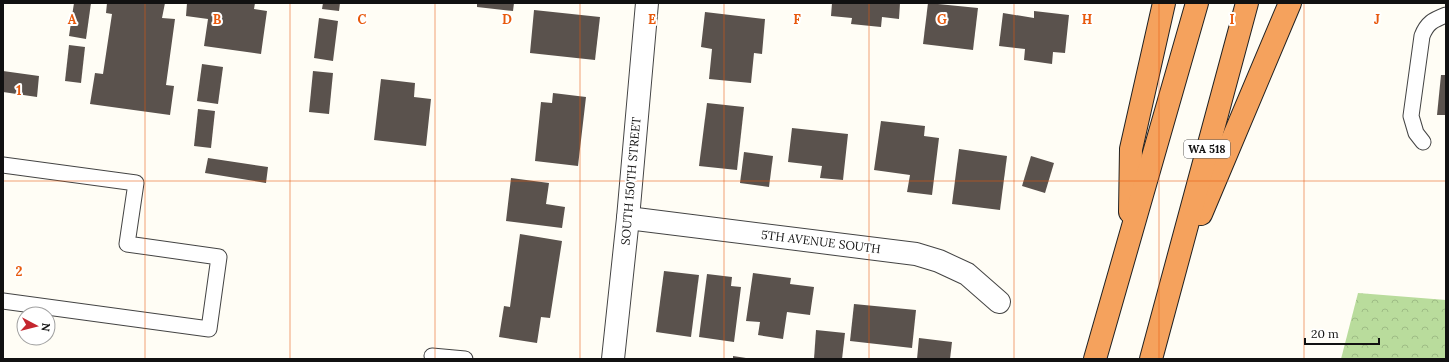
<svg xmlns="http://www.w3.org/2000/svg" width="1449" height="362" font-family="Lora,serif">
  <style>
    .forest { fill: url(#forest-crowns) }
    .building { fill: #5a524d }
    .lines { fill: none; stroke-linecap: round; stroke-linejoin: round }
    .service-casing { stroke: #444; stroke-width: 17 }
    .minor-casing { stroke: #444; stroke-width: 24 }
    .motorway-casing { stroke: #222; stroke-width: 24 }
    .service { stroke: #fff; stroke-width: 15 }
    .minor { stroke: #fff; stroke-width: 22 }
    .motorway { stroke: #f5a25d; stroke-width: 22 }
    .grid { fill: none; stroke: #e8590c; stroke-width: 1; stroke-opacity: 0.55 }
    .labels { text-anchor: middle; stroke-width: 4; stroke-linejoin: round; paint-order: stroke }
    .shield { fill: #fff; stroke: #585858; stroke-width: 1 }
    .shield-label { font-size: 11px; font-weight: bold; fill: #111 }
    .street-label { font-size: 12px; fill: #111; stroke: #fff }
    .grid-label { font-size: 13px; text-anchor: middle; font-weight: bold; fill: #e8590c; stroke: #fff; stroke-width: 4; stroke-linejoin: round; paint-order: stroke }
  </style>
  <defs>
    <pattern id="forest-crowns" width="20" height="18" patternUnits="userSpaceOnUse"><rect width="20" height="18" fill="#b9dc9c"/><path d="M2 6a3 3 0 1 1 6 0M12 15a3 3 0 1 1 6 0" fill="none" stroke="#9ebc85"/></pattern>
  </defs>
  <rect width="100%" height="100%" fill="#fffdf5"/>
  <path class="forest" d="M1358,293L1446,300V359H1341Z"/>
  <g class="building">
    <path d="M74,3H91L86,39L69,36Z"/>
    <path d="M107,3H165L162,18L175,19L166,85L174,86L170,115L90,104L95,73L103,74L112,14L106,13Z"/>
    <path d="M187,3H255L254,9L267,11L261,54L204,46L208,19L186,16Z"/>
    <path d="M323,3H340L339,11L322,9Z"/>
    <path d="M477,3H514L513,11L477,7Z"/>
    <path d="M832,3H900L899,19L882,17L881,27L851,24L852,18L831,16Z"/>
    <path d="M928,3L978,8L973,50L923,44Z"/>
    <path d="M534,10L600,17L595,60L530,53Z"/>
    <path d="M1034,11L1069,15L1065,53L1053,52L1052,64L1024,60L1025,49L999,46L1003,13L1034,18Z"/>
    <path d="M705,12L765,19L762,54L754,53L751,83L709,79L712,49L701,47Z"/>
    <path d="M319,18L338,21L333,61L314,58Z"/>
    <path d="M69,45L85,47L81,83L65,81Z"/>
    <path d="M202,64L223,67L218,104L197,101Z"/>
    <path d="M3,71L39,76L37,97L3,92Z"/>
    <path d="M313,71L333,73L329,114L309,112Z"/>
    <path d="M1441,75H1446V115H1437Z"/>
    <path d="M381,79L415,83L414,97L431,99L426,146L374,140Z"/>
    <path d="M553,93L586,97L578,166L535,161L541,102L552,103Z"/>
    <path d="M707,103L744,107L737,170L699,166Z"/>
    <path d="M198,109L215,111L211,148L194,146Z"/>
    <path d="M881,121L925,126L924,136L939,138L932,195L907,192L910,175L874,170Z"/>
    <path d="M792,128L848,134L843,180L820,178L822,166L788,162Z"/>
    <path d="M959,149L1007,156L1000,210L952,204Z"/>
    <path d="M744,152L773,156L769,187L740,183Z"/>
    <path d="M1031,156L1054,163L1045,193L1022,186Z"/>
    <path d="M208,158L268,167L266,183L205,173Z"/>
    <path d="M511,178L549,183L546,204L565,207L562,228L506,221Z"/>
    <path d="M520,234L562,241L550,318L541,317L537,343L499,337L504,306L510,307Z"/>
    <path d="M664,271L699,275L691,337L656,332Z"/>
    <path d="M753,273L791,278L790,284L814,287L810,315L787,312L783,339L758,335L760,322L746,321Z"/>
    <path d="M707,274L732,277L731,286L741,287L734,342L699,337Z"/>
    <path d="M854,304L916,310L912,348L850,341Z"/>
    <path d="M816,330L845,333L842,359H814Z"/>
    <path d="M919,338L952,342L950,359H917Z"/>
    <path d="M733,356L746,358V359H733Z"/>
  </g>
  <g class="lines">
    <g class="service-casing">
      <g id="service">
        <path d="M1423,142L1416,133L1411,116L1422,36C1427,23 1433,20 1446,15"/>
        <path d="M3,165L136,183L127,244L219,257L209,329L3,301"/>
        <path d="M432,356L465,359"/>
      </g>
    </g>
    <g class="minor-casing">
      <g id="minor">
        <path d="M628,218L916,254L939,261L967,274L999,302"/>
        <path d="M613,359L628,218L647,3"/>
      </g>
    </g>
    <g class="motorway-casing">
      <g id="motorway">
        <path d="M1130,212L1131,149L1164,3"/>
        <path d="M1201,214L1290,3"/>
        <path d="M1095,359L1197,3"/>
        <path d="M1151,359L1247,3"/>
      </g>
    </g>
    <use href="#service" class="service"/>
    <use href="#minor" class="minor"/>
    <use href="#motorway" class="motorway"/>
  </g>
  <path class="grid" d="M145,3V359M290,3V359M435,3V359M580,3V359M724,3V359M869,3V359M1014,3V359M1159,3V359M1304,3V359M3,181H1446"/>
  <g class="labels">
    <rect class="shield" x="1184" y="140" width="46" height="18" rx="3"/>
    <g class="shield-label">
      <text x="1207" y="153">WA 518</text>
    </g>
    <g class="street-label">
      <text transform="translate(631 181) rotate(-85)" y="4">SOUTH 150TH STREET</text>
      <text transform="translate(821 242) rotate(7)" y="4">5TH AVENUE SOUTH</text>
    </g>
  </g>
  <g class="grid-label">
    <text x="72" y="24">A</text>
    <text x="217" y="24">B</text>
    <text x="362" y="24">C</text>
    <text x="507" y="24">D</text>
    <text x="652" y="24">E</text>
    <text x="797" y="24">F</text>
    <text x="942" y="24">G</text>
    <text x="1087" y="24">H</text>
    <text x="1232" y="24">I</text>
    <text x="1377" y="24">J</text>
    <text x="19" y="95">1</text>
    <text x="19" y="276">2</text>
  </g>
  <rect width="1449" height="362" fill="none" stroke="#111111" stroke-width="8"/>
  <g transform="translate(36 326) rotate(97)"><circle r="19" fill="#ffffff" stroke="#a0a0a0"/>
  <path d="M0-3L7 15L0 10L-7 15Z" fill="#c4262e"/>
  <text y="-6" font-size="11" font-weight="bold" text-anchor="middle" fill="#111111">N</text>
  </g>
  <path d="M1305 338v6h74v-6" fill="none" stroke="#111111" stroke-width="2"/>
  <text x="1311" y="338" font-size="12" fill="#111111" stroke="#ffffff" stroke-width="3" paint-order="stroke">20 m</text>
</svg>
